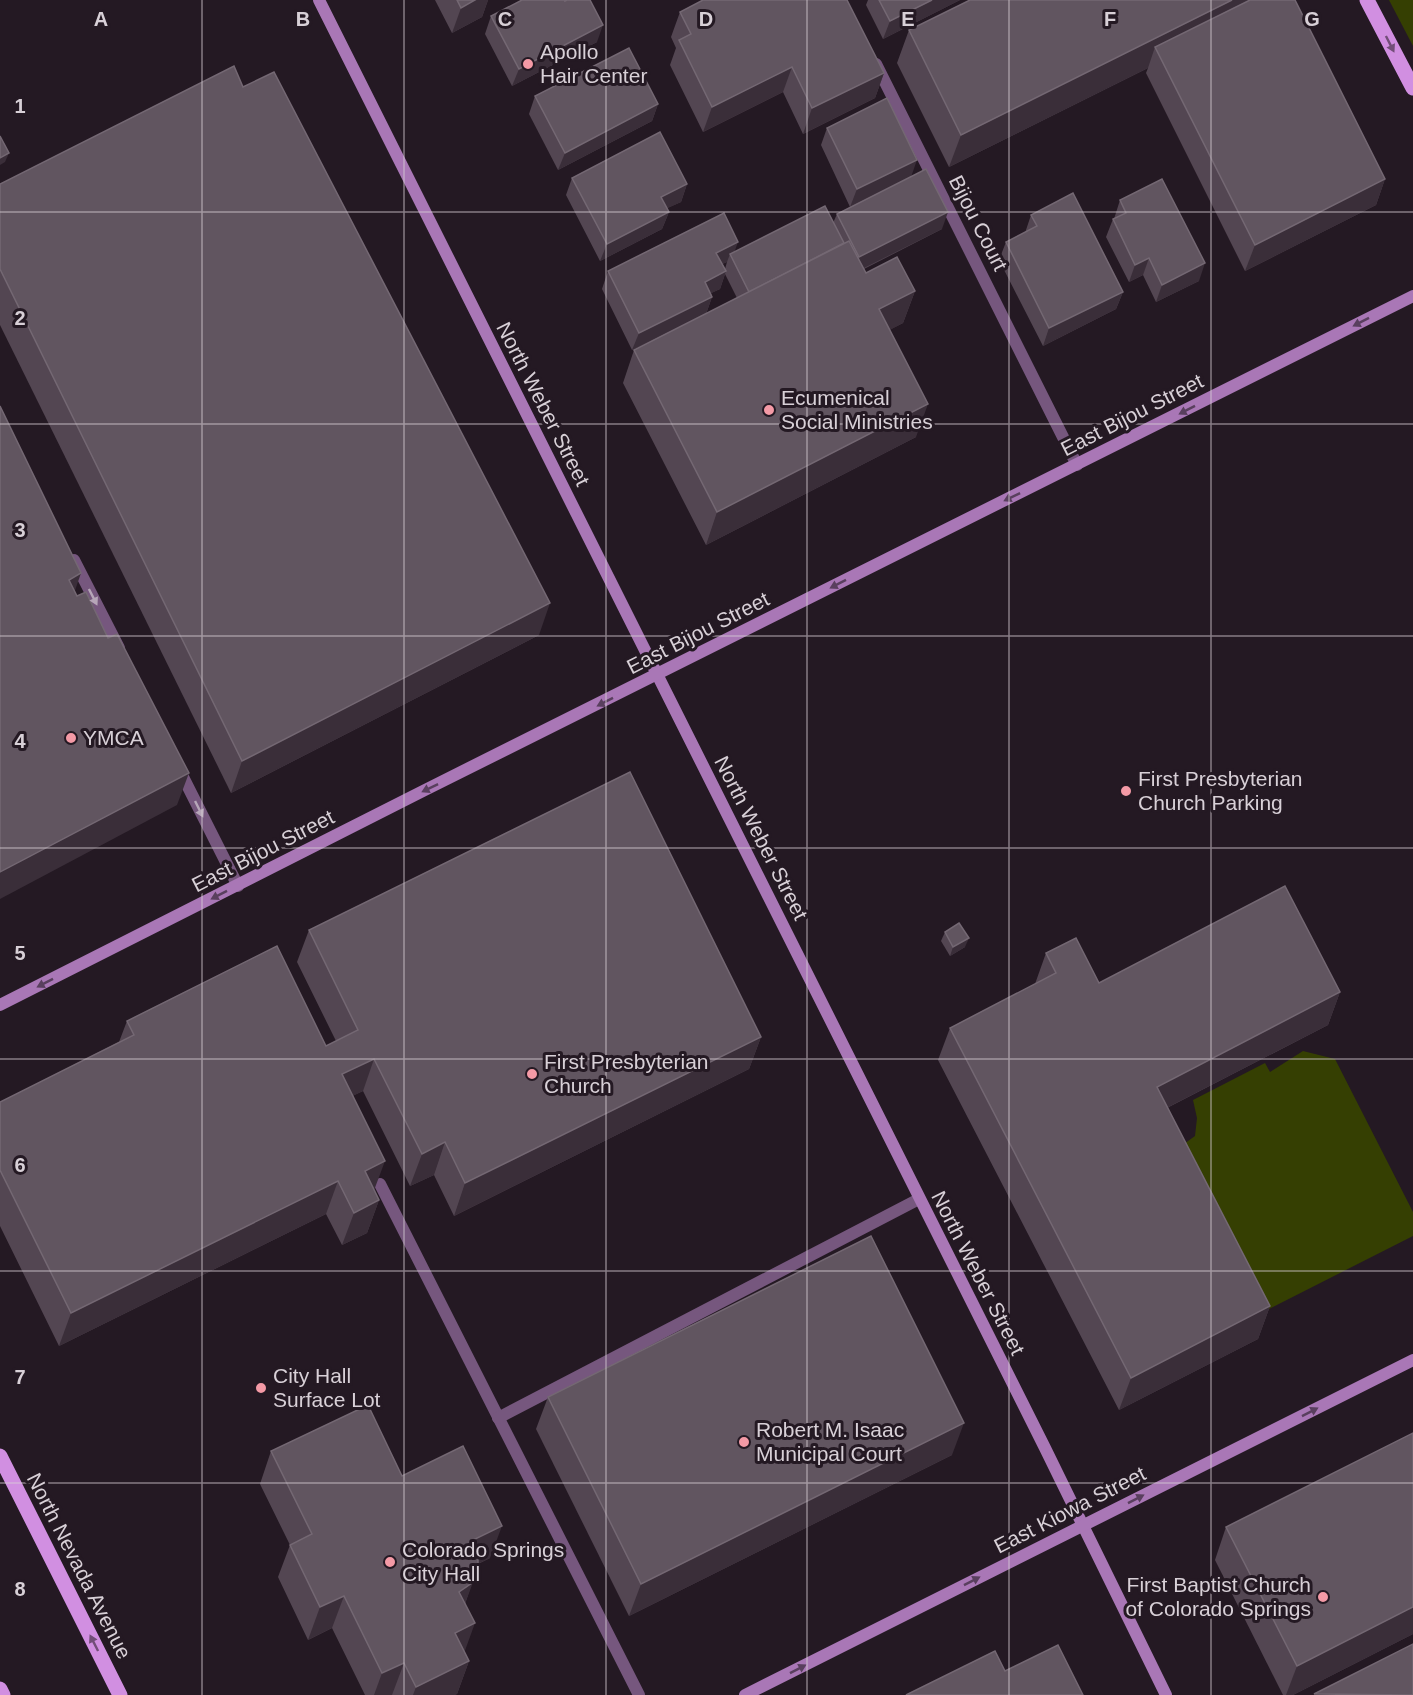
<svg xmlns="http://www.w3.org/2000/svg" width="1413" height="1695" font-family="Helvetica,sans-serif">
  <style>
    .green { fill: #353f02 }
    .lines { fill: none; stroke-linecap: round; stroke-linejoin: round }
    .lane { stroke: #76577e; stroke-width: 12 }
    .street { stroke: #76577e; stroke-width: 12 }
    .secondary { stroke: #a977b6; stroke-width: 12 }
    .primary { stroke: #d18fe1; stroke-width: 15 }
    .wall { fill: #534652; fill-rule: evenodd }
    .shaded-wall { fill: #3a2e39 }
    .building { fill: #615560; stroke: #746873; stroke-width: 1.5 }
    .oneway { fill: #724e78 }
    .oneway2 { fill: #593f5e }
    .oneway3 { fill: #b6a6b8 }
    .grid { fill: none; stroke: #d8d0d7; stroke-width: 1.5; stroke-opacity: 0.55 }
    .poi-dot { fill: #f49aa6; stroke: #241923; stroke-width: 2 }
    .labels { text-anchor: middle; stroke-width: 6; stroke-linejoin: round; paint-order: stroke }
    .poi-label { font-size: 21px; fill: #d8d0d7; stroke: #241923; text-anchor: start }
    .street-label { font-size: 21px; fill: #d8d0d7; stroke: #241923 }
    .grid-label { font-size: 20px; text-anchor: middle; font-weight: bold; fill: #d8d0d7; stroke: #241923; stroke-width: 6; stroke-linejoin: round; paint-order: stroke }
  </style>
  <rect width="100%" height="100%" fill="#241923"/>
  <g class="green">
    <path d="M1389,0H1413V46Z"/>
    <path d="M1303,1051L1335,1059L1413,1212V1236L1261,1313L1181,1146L1195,1136L1197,1118L1193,1100L1265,1063L1270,1072Z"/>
  </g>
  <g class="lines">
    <g class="lane">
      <path d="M74,560L119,648"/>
      <path d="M179,769L238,886"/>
      <path d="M380,1184L639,1695"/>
      <path d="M498,1418L919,1199"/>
    </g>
    <path class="street" d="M876,64L1077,465"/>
    <g class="secondary">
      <path d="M319,0L1045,1448L1166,1695"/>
      <path d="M0,1005L423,791L1413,296"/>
      <path d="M745,1695L1413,1360"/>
    </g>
    <g class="primary">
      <path d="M1367,0L1413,88"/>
      <path d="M0,1456L120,1695"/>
      <path d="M0,1689L3,1695"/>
    </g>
  </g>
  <g class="wall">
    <path d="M435,0H488L482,17L452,33Z"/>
    <path d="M868,0H960L883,39L866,5Z"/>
    <path d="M1295,0L1385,179L1376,205L1245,271L1146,73L1148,68L949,167L897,63L909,30Z"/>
    <path d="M565,1L597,42L512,86L485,34L491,16Z"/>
    <path d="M680,12L884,73L875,98L803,134L783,92L703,132L670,65L676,48L671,37Z"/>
    <path d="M243,87L539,635L231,793L0,325V184Z"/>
    <path d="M535,96L658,104L652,121L558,170L529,114Z"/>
    <path d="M827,128L911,176L942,229L864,269L866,273L915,291L903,323L889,330L916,437L706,545L623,383L634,350L676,329L632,350L602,289L608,271L735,252L833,223L837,214L850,207L821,145ZM727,262L725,269L722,264ZM725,274L737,298L706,314L712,297L711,293L720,289Z"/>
    <path d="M572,178L687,184L681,202L667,208L669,212L662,229L600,261L566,195Z"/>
    <path d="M1120,200L1199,281L1156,302L1143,275L1129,282L1106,237L1113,219H1114Z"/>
    <path d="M1031,215L1123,292L1116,309L1043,346L999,260L1006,242L1025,233Z"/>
    <path d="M309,930L761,1037L749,1069L454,1216L434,1175L410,1186L363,1091L352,1096L374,1190L379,1200L367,1233L342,1245L326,1214L59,1346L0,1226V1102L119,1042L127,1021L326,1046L336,1041L297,962Z"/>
    <path d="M945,932L965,947L950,956L941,941Z"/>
    <path d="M1046,953L1099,983L1340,992L1328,1025L1167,1108L1270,1306L1258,1339L1119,1410L938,1060L950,1028L1035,984Z"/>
    <path d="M548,1397L952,1455L629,1616L536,1429Z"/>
    <path d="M1413,1434V1634L1293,1695H1283L1215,1560L1226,1527Z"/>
    <path d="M271,1451L402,1476L490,1558L478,1564L465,1604L464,1652L469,1661L457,1694L454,1695H365L332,1628L308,1640L278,1577L290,1545L260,1484Z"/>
  </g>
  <g class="shaded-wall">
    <path d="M475,0H488L482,17L452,33L461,8Z"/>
    <path d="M932,0H960L883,39L890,21Z"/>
    <path d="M1232,0H1268L1155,47L1148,68L949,167L961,135Z"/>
    <path d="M603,25L597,42L512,86L519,69Z"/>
    <path d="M792,67L783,92L703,132L712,107Z"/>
    <path d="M884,73L875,98L803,134L812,108Z"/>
    <path d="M658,104L652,121L558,170L565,153Z"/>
    <path d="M9,153L5,162L0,165V158Z"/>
    <path d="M917,160L911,177L850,207L857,189Z"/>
    <path d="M1385,179L1376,205L1245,271L1255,245Z"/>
    <path d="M687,184L681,202L655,214L661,197Z"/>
    <path d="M669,212L662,229L600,261L607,244Z"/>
    <path d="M948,212L942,229L852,274L859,257Z"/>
    <path d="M738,242L732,259L730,254L727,262L710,270L716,253Z"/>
    <path d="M1149,258L1143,275L1129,282L1135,265Z"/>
    <path d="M1205,263L1199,281L1156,302L1162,285Z"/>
    <path d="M726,271L720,289L699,299L705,282Z"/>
    <path d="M915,291L903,323L867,342L879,309Z"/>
    <path d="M1123,292L1116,309L1043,346L1049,328Z"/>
    <path d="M712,297L706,314L632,350L639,333Z"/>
    <path d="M928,404L916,437L706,545L717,512Z"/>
    <path d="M81,573L70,605L69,580Z"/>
    <path d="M550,603L539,635L231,793L242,761Z"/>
    <path d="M189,773L177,805L0,899V872Z"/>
    <path d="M969,938L965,947L950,956L953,947Z"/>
    <path d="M1340,992L1328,1025L1145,1119L1157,1087Z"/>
    <path d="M761,1037L749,1069L454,1216L465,1183Z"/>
    <path d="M374,1059L363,1091L330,1107L342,1074Z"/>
    <path d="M445,1142L434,1175L410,1186L422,1154Z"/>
    <path d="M385,1161L373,1193L365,1171Z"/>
    <path d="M338,1181L326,1214L59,1346L71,1313Z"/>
    <path d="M379,1200L367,1233L342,1245L354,1213Z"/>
    <path d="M1270,1306L1258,1339L1119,1410L1131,1378Z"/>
    <path d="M964,1423L952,1455L629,1616L641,1584Z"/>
    <path d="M502,1526L490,1558L461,1572L473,1540Z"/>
    <path d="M478,1569L466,1601L460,1616L459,1592Z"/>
    <path d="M344,1596L332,1628L308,1640L320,1607Z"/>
    <path d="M1413,1607V1634L1293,1695H1286L1297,1666Z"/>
    <path d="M475,1623L463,1656L455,1633Z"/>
    <path d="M469,1661L457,1694L454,1695H413L416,1687Z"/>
    <path d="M404,1663L392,1695H374L382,1673Z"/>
  </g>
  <g class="building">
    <path d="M457,0H475L461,8Z"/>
    <path d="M522,0H565V1L567,0H590L603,25L519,69L491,16Z"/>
    <path d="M703,0H847L884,73L812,108L792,67L712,107L679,40L691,34L680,12Z"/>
    <path d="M879,0H932L890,21Z"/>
    <path d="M970,0H1232L961,135L909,30Z"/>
    <path d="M1250,0H1295L1385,179L1255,245L1155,47Z"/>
    <path d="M629,48L658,104L565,153L535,96Z"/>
    <path d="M234,66L243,87L274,72L550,603L242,761L0,269V184Z"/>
    <path d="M887,98L917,160L857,189L827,128Z"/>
    <path d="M660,132L687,184L661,197L669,212L607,244L572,178Z"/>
    <path d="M0,136L9,153L0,158Z"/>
    <path d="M926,169L948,212L859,257L837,214Z"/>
    <path d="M1162,179L1205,263L1162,285L1149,258L1135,265L1113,219L1126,213L1120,200Z"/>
    <path d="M1073,193L1123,292L1049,328L1006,242L1037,226L1031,215Z"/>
    <path d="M825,206L844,243L749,292L730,254Z"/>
    <path d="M724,213L738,242L716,253L726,271L705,282L712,297L639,333L608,271Z"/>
    <path d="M849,241L866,273L897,257L915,291L879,309L928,404L717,512L634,350Z"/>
    <path d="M0,406L81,573L69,580L77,596L86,592L108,638L117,634L189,773L0,872Z"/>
    <path d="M630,772L761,1037L465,1183L445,1142L422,1154L374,1059L342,1074L385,1161L365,1171L379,1200L354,1213L338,1181L71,1313L0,1170V1102L134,1035L127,1021L277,946L326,1046L358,1030L309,930Z"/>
    <path d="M1285,886L1340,992L1157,1087L1270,1306L1131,1378L950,1028L1056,973L1046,953L1076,938L1099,983Z"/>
    <path d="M959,923L969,938L953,947L945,932Z"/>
    <path d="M871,1236L964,1423L641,1584L548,1397Z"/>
    <path d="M368,1405L402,1476L463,1446L502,1526L473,1540L478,1551V1569L472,1583L459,1592L475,1623L455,1633L469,1661L416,1687L404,1663L382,1673L344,1596L320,1607L290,1545L312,1534L271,1451Z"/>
    <path d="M1413,1433V1607L1297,1666L1226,1527Z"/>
    <path d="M1413,1644V1695L1314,1694Z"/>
    <path d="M1058,1645L1083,1695H906L995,1651L1005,1671Z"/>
  </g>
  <defs><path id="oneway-solid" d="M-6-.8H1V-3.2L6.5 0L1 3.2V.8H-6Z" transform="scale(1.5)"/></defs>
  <g class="oneway">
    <use href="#oneway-solid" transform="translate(1390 44) rotate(63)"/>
    <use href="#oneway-solid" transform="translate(94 1643) rotate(-117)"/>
  </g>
  <g class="oneway2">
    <use href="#oneway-solid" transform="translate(1361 322) rotate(153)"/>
    <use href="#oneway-solid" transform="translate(1187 410) rotate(153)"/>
    <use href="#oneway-solid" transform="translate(1012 497) rotate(154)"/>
    <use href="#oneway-solid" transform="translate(838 584) rotate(153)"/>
    <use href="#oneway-solid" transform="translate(605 702) rotate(153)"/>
    <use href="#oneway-solid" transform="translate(430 788) rotate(154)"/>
    <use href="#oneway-solid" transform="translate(219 895) rotate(153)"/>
    <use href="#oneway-solid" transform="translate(45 983) rotate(153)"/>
    <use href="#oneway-solid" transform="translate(1310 1412) rotate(-27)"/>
    <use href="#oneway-solid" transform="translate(1136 1499) rotate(-27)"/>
    <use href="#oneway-solid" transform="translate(972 1581) rotate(-27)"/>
    <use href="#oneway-solid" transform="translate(798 1669) rotate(-27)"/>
  </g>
  <g class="oneway3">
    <use href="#oneway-solid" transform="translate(93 597) rotate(63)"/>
    <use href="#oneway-solid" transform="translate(199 809) rotate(64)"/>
  </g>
  <path class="grid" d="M202,0V1695M404,0V1695M606,0V1695M807,0V1695M1009,0V1695M1211,0V1695M0,212H1413M0,424H1413M0,636H1413M0,848H1413M0,1059H1413M0,1271H1413M0,1483H1413"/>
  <g class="poi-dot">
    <circle cx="528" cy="64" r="6"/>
    <circle cx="769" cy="410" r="6"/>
    <circle cx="71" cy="738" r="6"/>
    <circle cx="1126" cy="791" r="6"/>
    <circle cx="532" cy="1074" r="6"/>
    <circle cx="261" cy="1388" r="6"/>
    <circle cx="744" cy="1442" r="6"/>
    <circle cx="390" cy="1562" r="6"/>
    <circle cx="1323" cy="1597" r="6"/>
  </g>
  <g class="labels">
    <g class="poi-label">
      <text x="540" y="59">Apollo<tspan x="540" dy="24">Hair Center</tspan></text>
      <text x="781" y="405">Ecumenical<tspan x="781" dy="24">Social Ministries</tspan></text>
      <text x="83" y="745">YMCA</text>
      <text x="1138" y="786">First Presbyterian<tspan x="1138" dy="24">Church Parking</tspan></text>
      <text x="544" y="1069">First Presbyterian<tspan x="544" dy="24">Church</tspan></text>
      <text x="273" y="1383">City Hall<tspan x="273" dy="24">Surface Lot</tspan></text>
      <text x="756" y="1437">Robert M. Isaac<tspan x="756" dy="24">Municipal Court</tspan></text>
      <text x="402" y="1557">Colorado Springs<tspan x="402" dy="24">City Hall</tspan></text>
      <text x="1311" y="1592" text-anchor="end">First Baptist Church<tspan x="1311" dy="24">of Colorado Springs</tspan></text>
    </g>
    <g class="street-label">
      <text transform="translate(978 223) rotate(63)" y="7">Bijou Court</text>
      <text transform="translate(543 404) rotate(63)" y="7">North Weber Street</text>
      <text transform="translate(1132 415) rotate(-27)" y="7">East Bijou Street</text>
      <text transform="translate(698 633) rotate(-27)" y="7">East Bijou Street</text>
      <text transform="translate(761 838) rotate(63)" y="7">North Weber Street</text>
      <text transform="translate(263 851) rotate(-27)" y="7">East Bijou Street</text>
      <text transform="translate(978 1273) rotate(63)" y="7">North Weber Street</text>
      <text transform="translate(1070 1510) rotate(-27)" y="7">East Kiowa Street</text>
      <text transform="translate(79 1566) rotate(63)" y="7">North Nevada Avenue</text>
    </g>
  </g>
  <g class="grid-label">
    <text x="101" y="26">A</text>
    <text x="303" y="26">B</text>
    <text x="505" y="26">C</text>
    <text x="706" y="26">D</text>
    <text x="908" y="26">E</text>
    <text x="1110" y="26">F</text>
    <text x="1312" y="26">G</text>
    <text x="20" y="113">1</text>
    <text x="20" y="325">2</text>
    <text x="20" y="537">3</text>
    <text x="20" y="748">4</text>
    <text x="20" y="960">5</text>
    <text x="20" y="1172">6</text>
    <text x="20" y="1384">7</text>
    <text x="20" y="1596">8</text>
  </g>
</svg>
